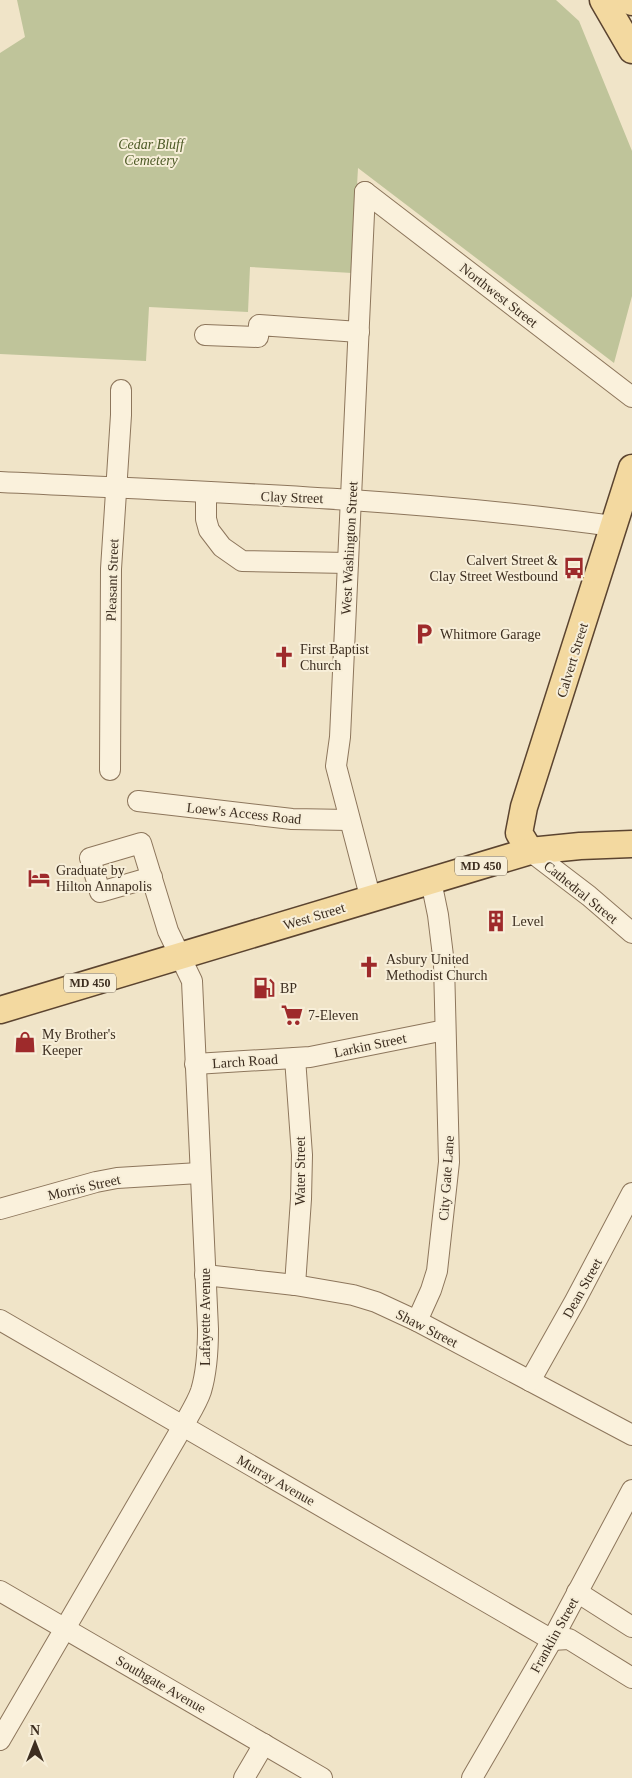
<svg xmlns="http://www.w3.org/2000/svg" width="632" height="1778" font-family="'Times New Roman',serif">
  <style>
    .cemetery { fill: #bfc49a }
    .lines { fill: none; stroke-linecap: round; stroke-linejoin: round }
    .minor-casing { stroke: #8d765c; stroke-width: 22 }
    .major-casing { stroke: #5b4430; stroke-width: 29 }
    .minor { stroke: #faf1dc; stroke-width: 20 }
    .major { stroke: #f3d9a0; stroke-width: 26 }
    .labels { text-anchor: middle; stroke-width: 4; stroke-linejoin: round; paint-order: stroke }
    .shield { fill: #f7eed8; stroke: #756857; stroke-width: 1 }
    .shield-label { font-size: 12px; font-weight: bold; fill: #3d2e20 }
    .park-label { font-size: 14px; font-style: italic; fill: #4d5a26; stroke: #f7eed8 }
    .street-label { font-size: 14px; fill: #3d2e20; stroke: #f7eed8 }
    .poi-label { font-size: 14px; fill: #3d2e20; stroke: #f7eed8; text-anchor: start }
  </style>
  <rect width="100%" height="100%" fill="#f0e4c8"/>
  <path class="cemetery" d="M17,0H556L579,21L632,151V296L614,363L358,168L352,273L250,267L248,312L149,307L146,361L0,354V53L25,37Z"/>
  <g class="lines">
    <g class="minor-casing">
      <g id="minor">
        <path d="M365,192L340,737L336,766L371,900"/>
        <path d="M365,192L632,397"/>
        <path d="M205,335L258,337L259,325L359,332"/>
        <path d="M0,482C205,492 410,498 613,526"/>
        <path d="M206,493V519L209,530L222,547L242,561L348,563"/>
        <path d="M110,770L111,569L121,415V390"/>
        <path d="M138,801L292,819L349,820"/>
        <path d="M530,851L589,896L632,933"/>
        <path d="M295,1058L302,1155L301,1199L295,1285"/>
        <path d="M195,1064L310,1057L445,1030"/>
        <path d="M0,1209L96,1182L117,1178L199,1173"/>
        <path d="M205,1275L295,1285L353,1295L376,1302L417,1321L632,1435"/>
        <path d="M0,1320L552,1640L569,1639L632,1678"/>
        <path d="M417,1321L431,1290L437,1271L449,1162L444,964L438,915L431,881"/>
        <path d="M530,1381L575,1301L632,1193"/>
        <path d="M0,1591L322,1778"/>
        <path d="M577,1592L632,1627"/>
        <path d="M0,1740L183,1426C189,1415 197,1403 201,1391C207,1371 208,1350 208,1329L192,981L168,931L141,843L90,858L100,892L152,877"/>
        <path d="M244,1778L264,1744"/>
        <path d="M472,1778L552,1640L632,1490"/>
      </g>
    </g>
    <g class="major-casing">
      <g id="major">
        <path d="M603,0L632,50"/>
        <path d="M630,0L632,2"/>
        <path d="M530,851L519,833L524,807L632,468"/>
        <path d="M0,1010L530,851L580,846L632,844"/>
      </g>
    </g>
    <use href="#minor" class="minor"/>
    <use href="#major" class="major"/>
  </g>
  <defs>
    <g id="bus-bare" transform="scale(1.725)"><path d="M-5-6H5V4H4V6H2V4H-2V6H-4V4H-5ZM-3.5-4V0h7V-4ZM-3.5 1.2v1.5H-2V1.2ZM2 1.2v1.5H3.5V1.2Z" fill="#9e2a2b" stroke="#f7eed8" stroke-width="2.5" paint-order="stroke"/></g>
    <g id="parking-bare" transform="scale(1.725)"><path d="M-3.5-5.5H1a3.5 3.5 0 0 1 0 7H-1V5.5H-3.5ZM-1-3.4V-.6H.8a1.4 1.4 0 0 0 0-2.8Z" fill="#9e2a2b" stroke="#f7eed8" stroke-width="2.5" paint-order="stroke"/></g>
    <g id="church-bare" transform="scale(1.725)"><path d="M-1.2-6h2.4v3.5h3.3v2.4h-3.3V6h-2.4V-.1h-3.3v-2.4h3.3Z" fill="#9e2a2b" stroke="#f7eed8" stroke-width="2.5" paint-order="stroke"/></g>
    <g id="hotel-bare" transform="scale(1.725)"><path d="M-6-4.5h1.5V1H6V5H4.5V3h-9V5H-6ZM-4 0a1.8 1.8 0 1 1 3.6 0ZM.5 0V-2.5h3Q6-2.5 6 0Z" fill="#9e2a2b" stroke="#f7eed8" stroke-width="2.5" paint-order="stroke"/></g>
    <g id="building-bare" transform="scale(1.725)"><path d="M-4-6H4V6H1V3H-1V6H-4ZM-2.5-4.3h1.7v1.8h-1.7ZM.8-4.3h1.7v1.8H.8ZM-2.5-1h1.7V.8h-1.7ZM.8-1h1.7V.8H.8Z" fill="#9e2a2b" stroke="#f7eed8" stroke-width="2.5" paint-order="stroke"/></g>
    <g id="fuel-bare" transform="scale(1.725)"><path d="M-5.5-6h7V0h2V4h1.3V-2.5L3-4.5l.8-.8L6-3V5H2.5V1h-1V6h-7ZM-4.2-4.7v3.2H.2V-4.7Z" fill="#9e2a2b" stroke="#f7eed8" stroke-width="2.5" paint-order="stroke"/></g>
    <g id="supermarket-bare" transform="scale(1.725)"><path d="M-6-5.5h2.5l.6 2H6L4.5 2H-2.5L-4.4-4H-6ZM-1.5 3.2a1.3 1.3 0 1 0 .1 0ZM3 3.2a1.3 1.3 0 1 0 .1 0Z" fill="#9e2a2b" stroke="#f7eed8" stroke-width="2.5" paint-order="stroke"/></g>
    <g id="shop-bare" transform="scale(1.725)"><path d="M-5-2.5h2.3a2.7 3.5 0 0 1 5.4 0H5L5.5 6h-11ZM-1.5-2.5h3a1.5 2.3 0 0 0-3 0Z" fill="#9e2a2b" stroke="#f7eed8" stroke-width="2.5" paint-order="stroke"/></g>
  </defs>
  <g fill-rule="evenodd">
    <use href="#bus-bare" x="574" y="568"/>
    <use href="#parking-bare" x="424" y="634"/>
    <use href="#church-bare" x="284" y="657"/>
    <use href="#hotel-bare" x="39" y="878"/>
    <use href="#building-bare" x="496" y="921"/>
    <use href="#church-bare" x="369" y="967"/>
    <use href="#fuel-bare" x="264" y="988"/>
    <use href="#supermarket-bare" x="292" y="1015"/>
    <use href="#shop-bare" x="25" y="1042"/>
  </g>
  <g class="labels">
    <g class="shield">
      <rect x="455" y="856.5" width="52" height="19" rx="4"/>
      <rect x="64" y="973.5" width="52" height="19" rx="4"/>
    </g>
    <g class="shield-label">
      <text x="481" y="870">MD 450</text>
      <text x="90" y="987">MD 450</text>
    </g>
    <g class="park-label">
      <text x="151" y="149">Cedar Bluff<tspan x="151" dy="16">Cemetery</tspan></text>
    </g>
    <g class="street-label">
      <text transform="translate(499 295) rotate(38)" y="5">Northwest Street</text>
      <text transform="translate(292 497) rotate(2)" y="5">Clay Street</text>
      <text transform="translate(349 548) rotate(-87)" y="5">West Washington Street</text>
      <text transform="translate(112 580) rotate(-88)" y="5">Pleasant Street</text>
      <text transform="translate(572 660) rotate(-73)" y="5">Calvert Street</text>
      <text transform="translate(244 813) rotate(6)" y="5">Loew's Access Road</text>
      <text transform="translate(581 892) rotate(39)" y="5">Cathedral Street</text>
      <text transform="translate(314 916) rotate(-17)" y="5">West Street</text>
      <text transform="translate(370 1045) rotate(-12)" y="5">Larkin Street</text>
      <text transform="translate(245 1061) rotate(-4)" y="5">Larch Road</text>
      <text transform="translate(300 1171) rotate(-90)" y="5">Water Street</text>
      <text transform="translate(446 1178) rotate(-86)" y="5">City Gate Lane</text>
      <text transform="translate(84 1187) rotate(-13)" y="5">Morris Street</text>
      <text transform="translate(582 1288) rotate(-61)" y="5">Dean Street</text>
      <text transform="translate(205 1317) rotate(-90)" y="5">Lafayette Avenue</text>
      <text transform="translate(427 1328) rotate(27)" y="5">Shaw Street</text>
      <text transform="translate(276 1480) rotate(30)" y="5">Murray Avenue</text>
      <text transform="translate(554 1635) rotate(-61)" y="5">Franklin Street</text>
      <text transform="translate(161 1684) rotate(30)" y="5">Southgate Avenue</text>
    </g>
    <g class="poi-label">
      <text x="558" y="565" text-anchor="end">Calvert Street &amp;<tspan x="558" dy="16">Clay Street Westbound</tspan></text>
      <text x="440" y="639">Whitmore Garage</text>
      <text x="300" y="654">First Baptist<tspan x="300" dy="16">Church</tspan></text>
      <text x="56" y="875">Graduate by<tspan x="56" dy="16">Hilton Annapolis</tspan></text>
      <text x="512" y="926">Level</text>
      <text x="386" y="964">Asbury United<tspan x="386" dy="16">Methodist Church</tspan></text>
      <text x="280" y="993">BP</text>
      <text x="308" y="1020">7-Eleven</text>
      <text x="42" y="1039">My Brother's<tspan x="42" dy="16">Keeper</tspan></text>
    </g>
  </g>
  <g transform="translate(35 1743)" stroke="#f7eed8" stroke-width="4" paint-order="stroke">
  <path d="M0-4L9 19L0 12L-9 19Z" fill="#3d2e20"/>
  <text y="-8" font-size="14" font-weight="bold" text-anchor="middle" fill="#3d2e20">N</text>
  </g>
</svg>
